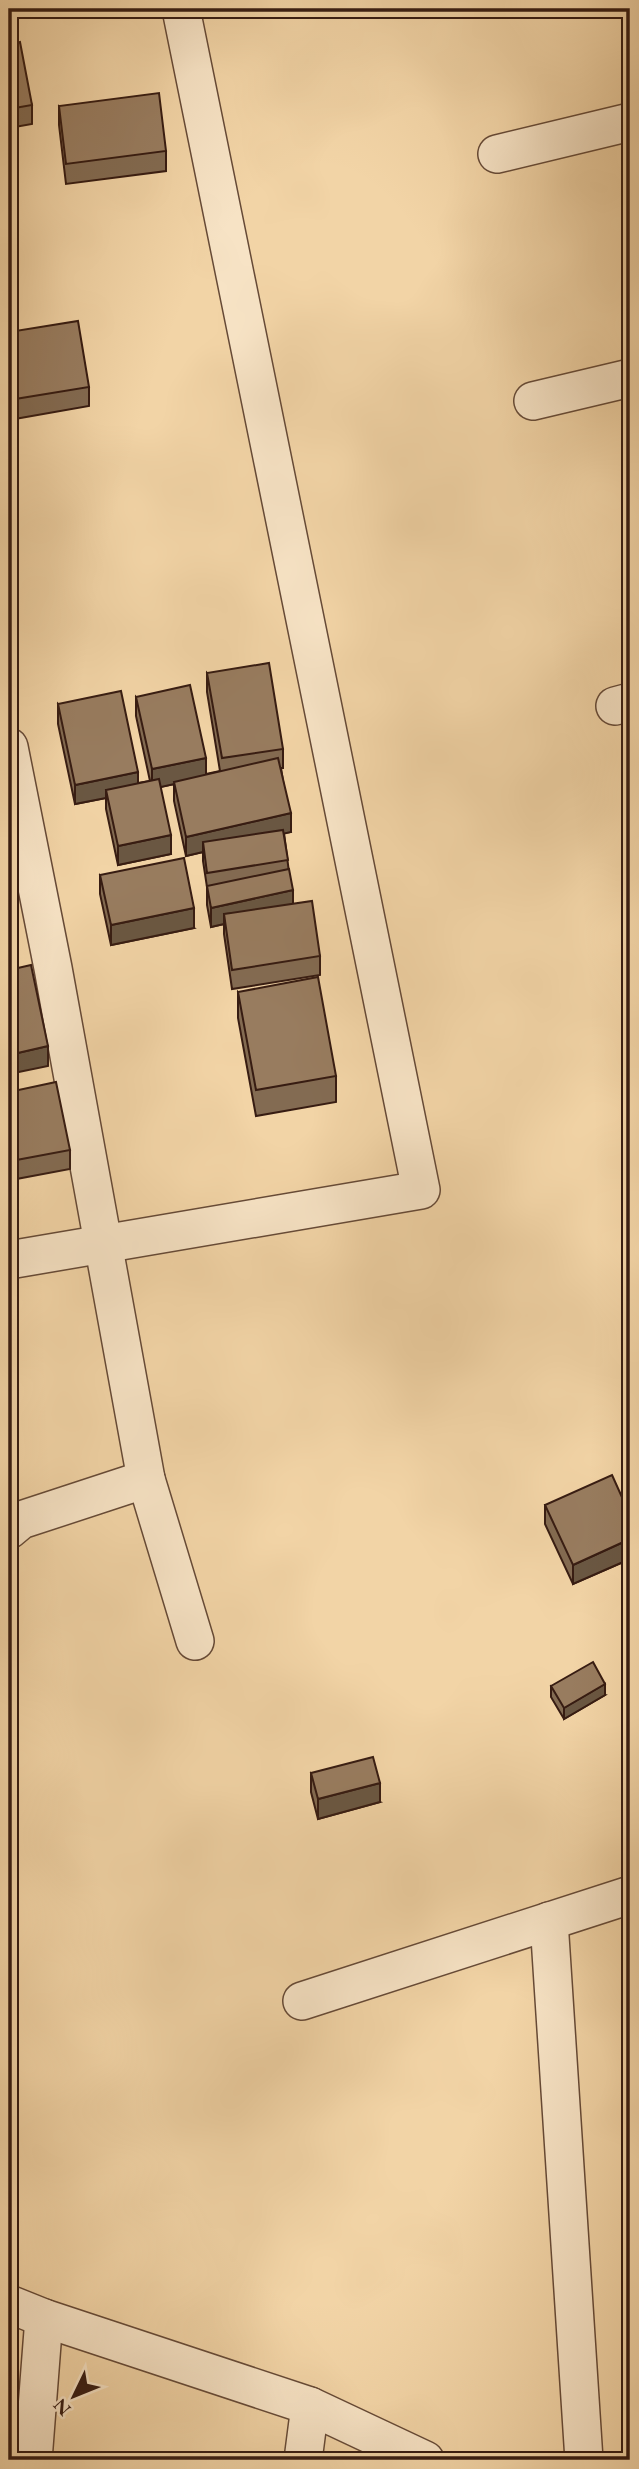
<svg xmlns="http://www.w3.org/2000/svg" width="639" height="2469" font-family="'EB Garamond',serif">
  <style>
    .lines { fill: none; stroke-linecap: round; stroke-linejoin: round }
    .street-casing { stroke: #664a37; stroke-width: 40 }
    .street { stroke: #f7e3c5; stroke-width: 37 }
    .wall { fill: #836b52; stroke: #371c12; stroke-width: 2 }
    .shaded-wall { fill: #6a5742; stroke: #371c12; stroke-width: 2 }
    .building { fill: #987c5f; stroke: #371c12; stroke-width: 2 }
  </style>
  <rect width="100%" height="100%" fill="#f2d4a6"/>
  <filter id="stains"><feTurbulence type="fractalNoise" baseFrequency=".00286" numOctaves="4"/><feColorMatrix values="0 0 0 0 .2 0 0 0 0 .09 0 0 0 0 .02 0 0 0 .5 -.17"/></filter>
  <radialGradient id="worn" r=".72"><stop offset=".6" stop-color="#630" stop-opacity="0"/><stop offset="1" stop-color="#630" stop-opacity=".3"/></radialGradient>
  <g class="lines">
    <g class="street-casing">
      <g id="street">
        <path d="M497,154L630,122"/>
        <path d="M533,401L630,378"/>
        <path d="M615,706L630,702"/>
        <path d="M9,747L53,968L146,1479L195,1641"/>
        <path d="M9,1260L421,1190L181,9"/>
        <path d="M9,1530L21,1520L146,1479"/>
        <path d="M549,1921L584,2460"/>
        <path d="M302,2001L630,1895"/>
        <path d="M9,2304L44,2318L310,2406L425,2460"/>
        <path d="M33,2460L44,2318"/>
        <path d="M303,2460L310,2406"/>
      </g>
    </g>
    <use href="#street" class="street"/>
  </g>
  <g class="wall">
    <path d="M9,45L32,105V124L9,128Z"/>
    <path d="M59,106L166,151V171L66,184L59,125Z"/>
    <path d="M9,332L89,387V406L9,420Z"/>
    <path d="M207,673L283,749V768H281L291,832L284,833L293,904L320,956V975L232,989L224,934V924L211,927L207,905V887L203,861V852L186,856L174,801V784L160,787L171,854L118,865L106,809V798L75,804L58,724V704L138,783L150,781L136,716V697L206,774L220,771L207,692Z"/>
    <path d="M100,875L194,928L111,945L100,894Z"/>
    <path d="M238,992L336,1076V1102L256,1116L238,1018Z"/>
    <path d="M9,1092L70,1150V1169L11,1180L9,1166Z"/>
    <path d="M545,1505L630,1515V1559L573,1584L545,1524Z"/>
    <path d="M551,1686L605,1695L564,1719L551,1697Z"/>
    <path d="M311,1773L380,1802L318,1819L311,1792Z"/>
  </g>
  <g class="shaded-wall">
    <path d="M206,758V777L152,789V769Z"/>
    <path d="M138,772V791L106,790V798L75,804V785Z"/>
    <path d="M291,813V832L204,852L203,842V852L186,856V837Z"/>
    <path d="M171,835V854L118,865V846Z"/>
    <path d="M293,890V910L224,914V924L211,927V908Z"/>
    <path d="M194,908V928L111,945V925Z"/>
    <path d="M48,1046V1066L9,1074V1055Z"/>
    <path d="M630,1539V1559L573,1584V1565Z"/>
    <path d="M605,1684V1695L564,1719V1708Z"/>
    <path d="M380,1783V1802L318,1819V1799Z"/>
  </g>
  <g class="building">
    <path d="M20,42L32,105L9,109V45Z"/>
    <path d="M159,93L166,151L66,164L59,106Z"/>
    <path d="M78,321L89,387L9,400V332Z"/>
    <path d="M269,663L283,749L222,758L207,673Z"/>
    <path d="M190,685L206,758L152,769L136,697Z"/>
    <path d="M121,691L138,772L75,785L58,704Z"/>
    <path d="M278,758L291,813L186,837L174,782Z"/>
    <path d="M159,779L171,835L118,846L106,790Z"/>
    <path d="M283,830L288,860L207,873L203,842Z"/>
    <path d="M184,858L194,908L111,925L100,875Z"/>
    <path d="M289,869L293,890L211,908L207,886Z"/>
    <path d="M312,901L320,956L232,970L224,914Z"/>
    <path d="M31,965L48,1046L9,1055V970Z"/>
    <path d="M318,977L336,1076L256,1090L238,992Z"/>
    <path d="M56,1082L70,1150L11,1161L9,1147V1092Z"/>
    <path d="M612,1475L630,1515V1539L573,1565L545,1505Z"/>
    <path d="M593,1662L605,1684L564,1708L551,1686Z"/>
    <path d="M373,1757L380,1783L318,1799L311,1773Z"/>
  </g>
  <rect width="639" height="2469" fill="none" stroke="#f2d4a6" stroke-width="35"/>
  <rect x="10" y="10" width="618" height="2448" fill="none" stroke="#371c12" stroke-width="3.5"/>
  <rect x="18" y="18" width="604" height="2434" fill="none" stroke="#371c12" stroke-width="2"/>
  <g transform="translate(74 2396) rotate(227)" stroke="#f7e3c5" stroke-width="5" paint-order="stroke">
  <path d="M0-5L12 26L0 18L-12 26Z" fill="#371c12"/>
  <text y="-10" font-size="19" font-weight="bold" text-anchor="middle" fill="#371c12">N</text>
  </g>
  <rect width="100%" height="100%" filter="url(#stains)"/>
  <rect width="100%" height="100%" fill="url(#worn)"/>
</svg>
